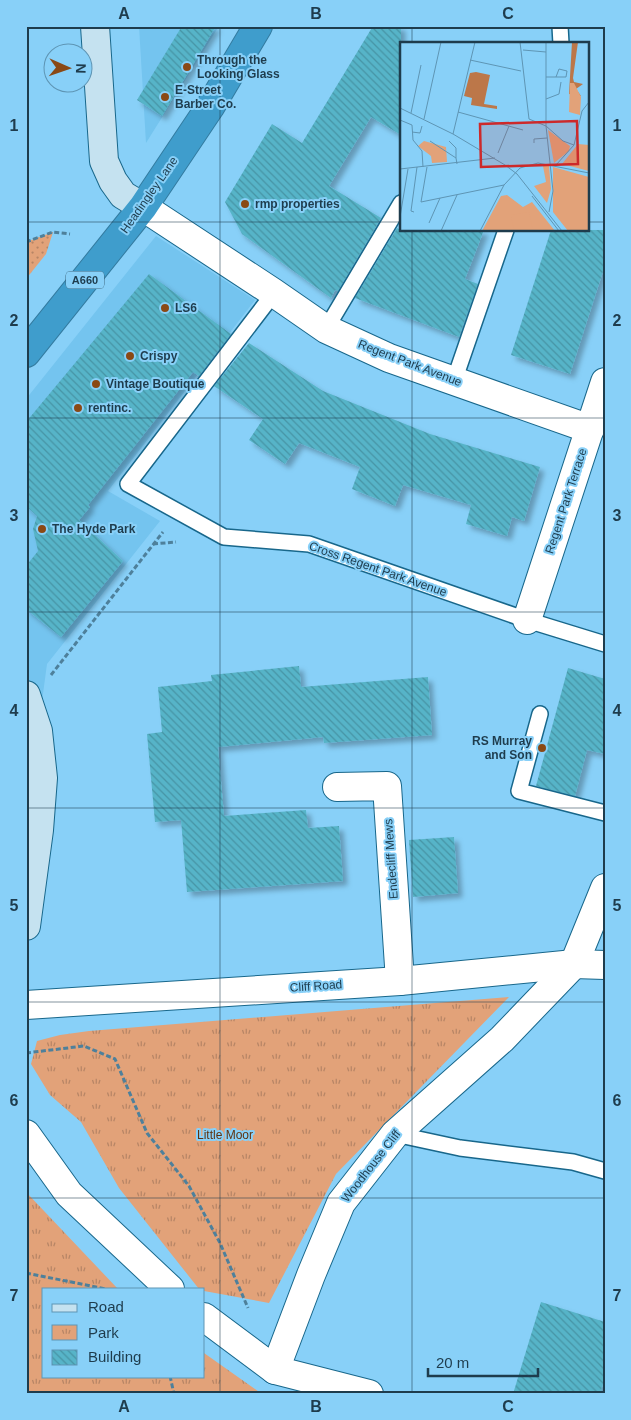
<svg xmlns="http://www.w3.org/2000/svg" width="631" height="1420" font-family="Arial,sans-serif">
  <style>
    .built { fill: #74c4ef }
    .grass { fill: url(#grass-dots) }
    .park { fill: url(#park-tufts) }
    .building { fill: url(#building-back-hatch); filter: url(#shadow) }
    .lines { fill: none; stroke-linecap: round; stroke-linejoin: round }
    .lane-casing { stroke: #18678b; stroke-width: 18 }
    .street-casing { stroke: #18678b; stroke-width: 30 }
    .secondary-casing { stroke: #18678b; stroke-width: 30 }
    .highway-casing { stroke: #337ba0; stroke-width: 30 }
    .path { stroke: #4e809b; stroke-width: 3; stroke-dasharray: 5 2.5; stroke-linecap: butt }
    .lane { stroke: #fff; stroke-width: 15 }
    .street { stroke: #fff; stroke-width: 28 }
    .secondary { stroke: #c5e2f0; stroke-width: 28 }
    .highway { stroke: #3f9dcc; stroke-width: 28 }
    .grid { fill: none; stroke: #1e3c4d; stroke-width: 1; stroke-opacity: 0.55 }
    .poi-dot { fill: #8a4915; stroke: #88d0f8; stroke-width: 2 }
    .labels { text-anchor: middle; stroke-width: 4; stroke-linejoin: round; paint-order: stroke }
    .shield { fill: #88d0f8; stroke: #3e6880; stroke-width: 1 }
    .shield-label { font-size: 11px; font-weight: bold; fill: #1e3c4d }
    .poi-label { font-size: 12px; font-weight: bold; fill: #1e3c4d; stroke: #88d0f8; text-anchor: start }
    .street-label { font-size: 12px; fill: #1e3c4d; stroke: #88d0f8 }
    .park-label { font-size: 12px; fill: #60320e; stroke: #88d0f8 }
    .inset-road { fill: none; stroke: #5e95b4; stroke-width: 1 }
    .view { fill: #cd292a; fill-opacity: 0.15; stroke: #cd292a; stroke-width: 2.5 }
    .inset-edge { fill: none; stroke: #1e3c4d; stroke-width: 2.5 }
    .neatline { fill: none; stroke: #1e3c4d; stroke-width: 2 }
    .grid-label { font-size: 16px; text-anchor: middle; font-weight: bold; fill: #1e3c4d }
  </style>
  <defs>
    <pattern id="grass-dots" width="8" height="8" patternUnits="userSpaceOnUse" patternTransform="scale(1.25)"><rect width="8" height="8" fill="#e2a279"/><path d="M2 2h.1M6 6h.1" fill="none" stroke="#b78565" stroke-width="1.8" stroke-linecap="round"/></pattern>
    <pattern id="park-tufts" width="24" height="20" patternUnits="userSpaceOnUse" patternTransform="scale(1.25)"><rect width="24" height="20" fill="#e2a279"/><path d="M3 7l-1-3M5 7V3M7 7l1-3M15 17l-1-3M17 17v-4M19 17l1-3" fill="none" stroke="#b78565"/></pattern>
    <pattern id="building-back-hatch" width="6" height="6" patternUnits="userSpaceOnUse" patternTransform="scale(1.25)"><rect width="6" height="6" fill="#57b4c8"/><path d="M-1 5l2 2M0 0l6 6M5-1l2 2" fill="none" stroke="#4794a5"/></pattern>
    <filter id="shadow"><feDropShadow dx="4.5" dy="4.5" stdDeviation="2.5" flood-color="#0004"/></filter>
  </defs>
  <rect width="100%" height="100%" fill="#88d0f8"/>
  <g class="built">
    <path d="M139,26H219L146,143Z"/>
    <path d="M156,236L255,300L108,491L160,521L47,664L38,731L26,912V399Z"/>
  </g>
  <path class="grass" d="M53,232L46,254L26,279V242Z"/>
  <g class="park">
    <path d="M509,997L336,1174L269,1303L204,1291V1289H199L119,1188L81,1122L50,1095L31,1064L37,1041L60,1035L89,1031Z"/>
    <path d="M26,1192L118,1289H44V1376H204V1353L262,1394H26Z"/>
  </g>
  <g class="building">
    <path d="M182,26H216L162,116L137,100Z"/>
    <path d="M373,26H401V135L371,117L329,186L381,218L338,291L335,290L331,298L242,234L225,202L272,124L302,143Z"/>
    <path d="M397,228L401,230H484L465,279L478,284L459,337L355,298Z"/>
    <path d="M551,230H605V265L570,374L511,355Z"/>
    <path d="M149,274L231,334L199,376L193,372L88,505L90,507L79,520L123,561L61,637L26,609V566L38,551L33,529L37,516L26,506V422Z"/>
    <path d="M249,343L323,391L430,434L540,467L524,521L512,517L507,536L466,524L471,505L403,485L395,506L352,489L360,467L299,443L285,464L249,440L263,419L214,386Z"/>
    <path d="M299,666L301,687L428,677L432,735L324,743L323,737L218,747L224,816L306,810L308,828L339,826L343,881L187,892L181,820L155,822L147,734L162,732L158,687L212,681L211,675Z"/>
    <path d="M568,668L605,679V754L587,750L575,796L536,786Z"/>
    <path d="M454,837L458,893L413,897L409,840Z"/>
    <path d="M541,1302L605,1322V1377L600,1394H513Z"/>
  </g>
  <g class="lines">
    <g class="lane-casing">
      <g id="lane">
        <path d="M560,26L561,44"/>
        <path d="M274,293L128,484L224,537L309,544L527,620L605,644"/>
        <path d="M326,329L401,203"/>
        <path d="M454,381L506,230"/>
        <path d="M540,714L519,791L605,813"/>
        <path d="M395,1134L460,1148L573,1162L605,1171"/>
      </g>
    </g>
    <g class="street-casing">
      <g id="street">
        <path d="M143,207L274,293L326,329L389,358L590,429"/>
        <path d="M527,620L605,382"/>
        <path d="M337,787L387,786L400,981"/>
        <path d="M26,1005L400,981L574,964L605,965"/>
        <path d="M26,1134L69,1194L170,1289"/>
        <path d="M204,1317L275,1370L369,1394"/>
        <path d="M275,1370L311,1275L341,1203L395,1134L502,1039L574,964L605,888"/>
      </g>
    </g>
    <g class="secondary-casing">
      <g id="secondary">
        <path d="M95,26L104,161L113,181L123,195L143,207"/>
        <path d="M26,695L38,731L43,778L39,830L26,926"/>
      </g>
    </g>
    <g class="highway-casing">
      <path id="highway" d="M26,353L143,207L210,107L258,26"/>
    </g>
    <g class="path">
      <path d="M26,242L53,232L70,234"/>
      <path d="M153,544L176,542"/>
      <path d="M51,675L163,532"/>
      <path d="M26,1053L84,1046L115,1059L147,1133L189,1186L220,1243L248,1308"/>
      <path d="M26,1273L106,1289"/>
      <path d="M170,1376L174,1394"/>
    </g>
    <use href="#lane" class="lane"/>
    <use href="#street" class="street"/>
    <use href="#secondary" class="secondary"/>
    <use href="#highway" class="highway"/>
  </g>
  <path class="grid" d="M220,26V1394M412,26V44M26,222H401M587,222H605M412,230V1394M26,418H605M26,612H605M26,808H605M26,1002H605M26,1198H605"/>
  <g class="poi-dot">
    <circle cx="187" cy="67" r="5"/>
    <circle cx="165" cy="97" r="5"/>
    <circle cx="245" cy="204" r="5"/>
    <circle cx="165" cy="308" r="5"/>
    <circle cx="130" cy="356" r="5"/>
    <circle cx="96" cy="384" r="5"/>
    <circle cx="78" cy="408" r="5"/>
    <circle cx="42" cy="529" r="5"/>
    <circle cx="542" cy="748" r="5"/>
  </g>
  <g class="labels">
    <rect class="shield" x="66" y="271.5" width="38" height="17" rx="4"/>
    <g class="shield-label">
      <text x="85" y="284">A660</text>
    </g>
    <g class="poi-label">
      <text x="197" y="64">Through the<tspan x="197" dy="14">Looking Glass</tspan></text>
      <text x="175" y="94">E-Street<tspan x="175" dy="14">Barber Co.</tspan></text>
      <text x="255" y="208">rmp properties</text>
      <text x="175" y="312">LS6</text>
      <text x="140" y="360">Crispy</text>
      <text x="106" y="388">Vintage Boutique</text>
      <text x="88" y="412">rentinc.</text>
      <text x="52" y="533">The Hyde Park</text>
      <text x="532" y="745" text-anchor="end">RS Murray<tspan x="532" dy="14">and Son</tspan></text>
    </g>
    <g class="street-label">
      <text transform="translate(149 195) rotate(-55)" y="4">Headingley Lane</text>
      <text transform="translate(410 363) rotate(21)" y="4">Regent Park Avenue</text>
      <text transform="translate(566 501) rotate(-72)" y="4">Regent Park Terrace</text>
      <text transform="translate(378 569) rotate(19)" y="4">Cross Regent Park Avenue</text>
      <text transform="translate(391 859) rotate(-94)" y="4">Endecliff Mews</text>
      <text transform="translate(316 986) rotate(-4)" y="4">Cliff Road</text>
      <text transform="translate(371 1166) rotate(-52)" y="4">Woodhouse Cliff</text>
    </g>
    <g class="park-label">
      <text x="225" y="1139">Little Moor</text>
    </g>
  </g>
  <g transform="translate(400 42)">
    <rect width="189" height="189" fill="#88d0f8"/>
    <path d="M143,124H149L151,147L147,161L134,144L146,140Z" fill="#e2a279"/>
    <path d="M172,0H178L173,36L174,40L183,42L176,47L181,54L169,52ZM76,30L90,33L84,62L97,64V67L71,63L72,56L64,54L70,31Z" fill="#bc7749"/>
    <path d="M148,88L170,104L169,109L154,121ZM24,99L46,105L47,120L32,121L31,114L18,104ZM178,102L189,103V129L162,122ZM153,125L189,135V189H168L153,170ZM107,153L123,165L132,160L155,189H82L101,154Z" fill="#e2a279"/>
    <path d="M170,41H174L181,55L180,73L169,70Z" fill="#e2a279"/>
    <path d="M129,170L133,189H114L111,173Z" fill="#e2a279"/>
    <path class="inset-road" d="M120,0L129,77L146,84L163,99L174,103M146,0V84L153,149L149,170M123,8L146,10M70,18L121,29M146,35H166L167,29L159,27L156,35M146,57L159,52L161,40M0,66L53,92L105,123L117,132L162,189M58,70L123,88M11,71L21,23M24,77L41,0M0,78L12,83L13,98L22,109L23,125M12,90L20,91L22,84M53,92L75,0M30,99L56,116L57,122M49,99L56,106V116M134,101V97L147,96M98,111L109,84M156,123L174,103L182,69L189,60M27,125L21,160L104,143M0,127L95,116M132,154L159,189M14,170L11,169L17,125M0,175L8,127M29,181L40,156M41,189L57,153M80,189L104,143L120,126L138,121L189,131"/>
    <path class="view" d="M177,79L178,122L81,125L80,82Z"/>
    <rect width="189" height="189" class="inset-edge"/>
  </g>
  <rect width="631" height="1420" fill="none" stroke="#88d0f8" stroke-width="55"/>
  <rect x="42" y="1288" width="162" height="90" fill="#88d0f8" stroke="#5e95b4"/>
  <rect x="52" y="1304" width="25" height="8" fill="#c5e2f0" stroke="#5e95b4"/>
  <text x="88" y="1312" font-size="15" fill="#1e3c4d">Road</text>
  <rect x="52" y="1325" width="25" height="15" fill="url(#park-tufts)" stroke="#5e95b4"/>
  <text x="88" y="1338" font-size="15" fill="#1e3c4d">Park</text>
  <rect x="52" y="1350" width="25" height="15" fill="url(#building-back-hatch)" stroke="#5e95b4"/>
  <text x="88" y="1362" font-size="15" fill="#1e3c4d">Building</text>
  <g transform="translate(68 68) rotate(92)"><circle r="24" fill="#88d0f8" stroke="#5e95b4"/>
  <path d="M0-4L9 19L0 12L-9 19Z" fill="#8a4915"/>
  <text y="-8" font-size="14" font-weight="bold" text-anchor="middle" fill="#1e3c4d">N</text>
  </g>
  <path d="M428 1368v8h110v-8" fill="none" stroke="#1e3c4d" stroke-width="2.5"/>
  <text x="436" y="1368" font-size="15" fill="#1e3c4d" stroke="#88d0f8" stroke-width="4" paint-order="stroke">20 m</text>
  <rect x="28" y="28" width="576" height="1364" class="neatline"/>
  <g class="grid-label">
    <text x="124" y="19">A</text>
    <text x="316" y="19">B</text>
    <text x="508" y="19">C</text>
    <text x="14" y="131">1</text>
    <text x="617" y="131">1</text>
    <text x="14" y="326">2</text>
    <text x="617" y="326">2</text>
    <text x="14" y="521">3</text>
    <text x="617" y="521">3</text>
    <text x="14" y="716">4</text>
    <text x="617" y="716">4</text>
    <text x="14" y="911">5</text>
    <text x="617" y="911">5</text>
    <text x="14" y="1106">6</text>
    <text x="617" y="1106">6</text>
    <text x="14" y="1301">7</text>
    <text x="617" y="1301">7</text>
    <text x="124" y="1412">A</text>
    <text x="316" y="1412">B</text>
    <text x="508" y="1412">C</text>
  </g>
</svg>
